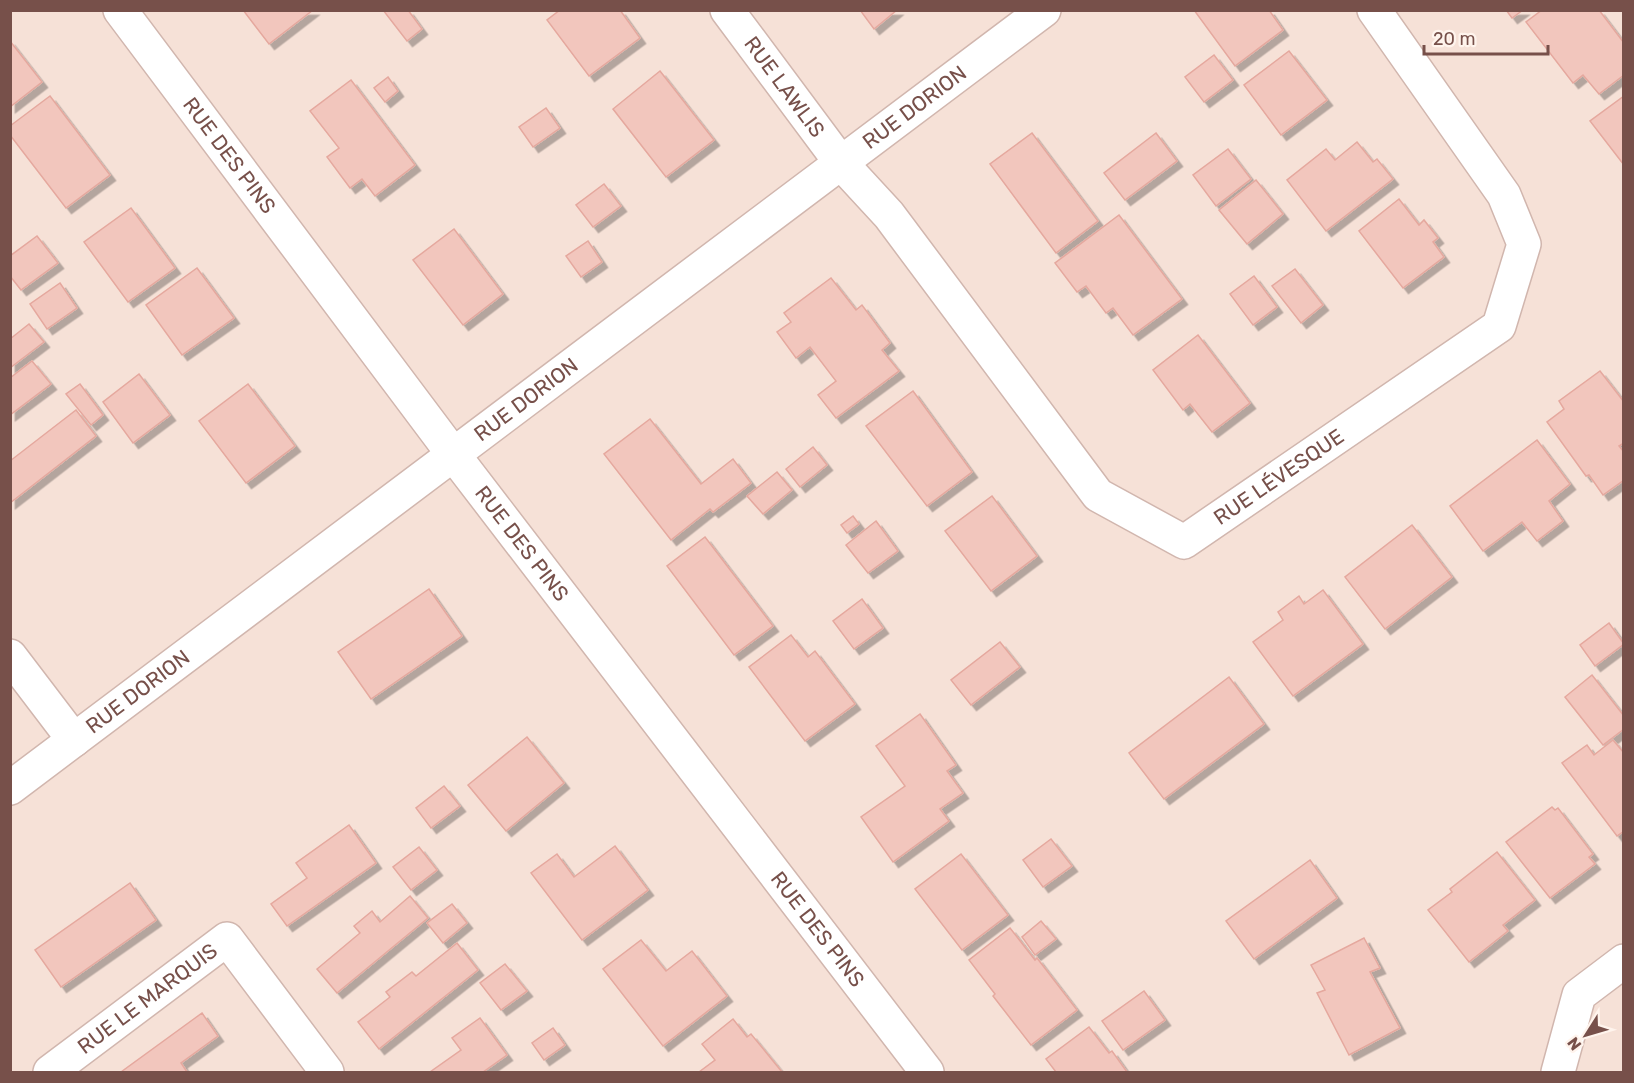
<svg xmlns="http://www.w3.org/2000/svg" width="1634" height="1083" font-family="Rubik,sans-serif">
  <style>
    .residential { fill: #f6e1d7 }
    .building { fill: #f2c6bd; stroke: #e5a89e; stroke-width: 1.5; filter: url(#shadow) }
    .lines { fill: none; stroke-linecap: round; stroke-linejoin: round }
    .minor-casing { stroke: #d1b6ae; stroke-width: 36 }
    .minor { stroke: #fff; stroke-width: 33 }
    .labels { text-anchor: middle; stroke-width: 5; stroke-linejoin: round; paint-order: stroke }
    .street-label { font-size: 21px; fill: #77504a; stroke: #fff4ed }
  </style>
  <defs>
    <filter id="shadow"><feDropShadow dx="5.5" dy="5.5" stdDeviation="0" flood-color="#0004"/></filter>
  </defs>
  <rect width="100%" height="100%" fill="#fdefe6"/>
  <rect class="residential" x="11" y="11" width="1612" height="1061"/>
  <g class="building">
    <path d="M243,10H313L269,44Z"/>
    <path d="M383,10H408L422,29L407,41Z"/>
    <path d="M560,10H620L640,38L589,76L547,20Z"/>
    <path d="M860,10H897L874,29Z"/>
    <path d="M1194,10H1269L1283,30L1235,66Z"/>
    <path d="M1506,10H1523L1512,18Z"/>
    <path d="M1542,10H1599L1624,43V75L1599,94L1583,75L1573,83L1526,22Z"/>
    <path d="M10,41L42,82L10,107Z"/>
    <path d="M1289,51L1327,100L1281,135L1244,85Z"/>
    <path d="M1214,55L1233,80L1204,102L1185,77Z"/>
    <path d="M660,71L714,140L666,177L613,109Z"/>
    <path d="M388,77L398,91L385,102L374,88Z"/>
    <path d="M351,80L415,165L375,196L362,179L350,188L327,157L339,148L310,111Z"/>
    <path d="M50,96L110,175L66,208L10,135V126Z"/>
    <path d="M1624,96V165L1590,121Z"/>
    <path d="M546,108L560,128L533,147L519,127Z"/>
    <path d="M1032,133L1098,221L1056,253L990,164Z"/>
    <path d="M1156,133L1177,161L1125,200L1104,173Z"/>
    <path d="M1357,142L1373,162L1377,159L1393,179L1326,231L1287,180L1326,149L1335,160Z"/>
    <path d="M1228,149L1251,179L1216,206L1193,175Z"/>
    <path d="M1256,180L1283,214L1247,244L1219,210Z"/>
    <path d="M604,184L621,206L593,227L576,205Z"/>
    <path d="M1399,199L1419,225L1424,220L1438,238L1433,242L1444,257L1403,288L1359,231Z"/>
    <path d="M131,208L175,268L128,302L84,242Z"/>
    <path d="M1119,215L1182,299L1133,335L1113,308L1106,313L1086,286L1077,292L1055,263Z"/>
    <path d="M454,229L503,294L463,325L413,260Z"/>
    <path d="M37,236L58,263L21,290L10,276V256Z"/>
    <path d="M588,241L602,262L581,277L566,256Z"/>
    <path d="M197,268L234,318L182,355L146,305Z"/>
    <path d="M1295,269L1323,305L1301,323L1272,286Z"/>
    <path d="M1254,276L1277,307L1253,325L1230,294Z"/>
    <path d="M831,278L856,310L862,305L890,343L882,350L899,371L836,418L818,395L836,381L810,347L796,358L777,332L791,322L784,313Z"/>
    <path d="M60,283L77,308L47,329L30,304Z"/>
    <path d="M29,324L44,342L10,368V339Z"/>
    <path d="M1198,335L1250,403L1212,432L1190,404L1183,410L1153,370Z"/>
    <path d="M32,361L51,384L10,415V378Z"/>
    <path d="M1600,371L1624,402V443L1619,446L1624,452V480L1603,495L1589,475L1586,476L1547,422L1564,409L1559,401Z"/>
    <path d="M139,374L170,415L133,443L103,402Z"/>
    <path d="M80,384L103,415L91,425L66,394Z"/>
    <path d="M248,384L295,446L246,483L199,421Z"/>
    <path d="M913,391L972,472L927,506L866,426Z"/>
    <path d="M76,410L96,436L10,503V461Z"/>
    <path d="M650,419L701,484L733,459L751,483L713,512L710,509L671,540L604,454Z"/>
    <path d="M1537,440L1570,484L1549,501L1563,521L1537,541L1522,522L1483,551L1450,506Z"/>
    <path d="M813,447L827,465L800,487L786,469Z"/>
    <path d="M777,472L792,490L763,514L747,496Z"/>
    <path d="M992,496L1037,556L991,591L945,531Z"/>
    <path d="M853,516L859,524L847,533L841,525Z"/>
    <path d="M876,521L898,551L868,573L846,545Z"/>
    <path d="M1412,525L1452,577L1385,629L1345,577Z"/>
    <path d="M705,537L773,626L734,655L667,566Z"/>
    <path d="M429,589L462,636L371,699L338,652Z"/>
    <path d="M1323,590L1363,644L1293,696L1253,642L1283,620L1278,612L1299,596L1304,604Z"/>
    <path d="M862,599L883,628L854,649L833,621Z"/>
    <path d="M1609,623L1624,644L1595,666L1580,645Z"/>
    <path d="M791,635L808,657L815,651L855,704L805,741L749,667Z"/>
    <path d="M1000,642L1020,667L971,705L951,680Z"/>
    <path d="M1592,675L1624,716V729L1603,745L1565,697Z"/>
    <path d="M1229,677L1264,724L1164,799L1129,753Z"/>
    <path d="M920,714L956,765L947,771L963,793L940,809L949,821L893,862L861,817L905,786L876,746Z"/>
    <path d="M527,737L564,783L506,831L468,785Z"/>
    <path d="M1613,740L1624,753V831L1617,836L1562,763L1587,745L1594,755Z"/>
    <path d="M444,786L460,806L431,828L416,808Z"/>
    <path d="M1552,807L1555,810L1558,808L1593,854L1589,857L1595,864L1550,898L1506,842Z"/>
    <path d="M349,825L376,863L287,926L271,904L307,878L296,863Z"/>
    <path d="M1051,839L1072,866L1043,887L1023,860Z"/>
    <path d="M615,846L648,890L582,940L531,873L557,854L574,877Z"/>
    <path d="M419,847L437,870L411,890L393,867Z"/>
    <path d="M1497,852L1535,900L1503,925L1508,931L1469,962L1428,910L1452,892L1450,889Z"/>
    <path d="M961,854L1008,915L962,950L915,889Z"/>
    <path d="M1310,860L1337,898L1254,959L1226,921Z"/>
    <path d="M130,883L156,920L61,987L35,950Z"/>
    <path d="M410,896L428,918L337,993L317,969L360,933L354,926L372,911L380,922Z"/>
    <path d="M452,904L467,923L443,943L427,923Z"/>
    <path d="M1041,921L1056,939L1035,955L1022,937Z"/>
    <path d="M1010,928L1035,960L1037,958L1077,1010L1031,1045L993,996L995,994L969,960Z"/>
    <path d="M1364,938L1380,968L1370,972L1400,1028L1349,1055L1317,993L1325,990L1311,965Z"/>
    <path d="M641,940L666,971L692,951L727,996L663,1046L603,969Z"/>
    <path d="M457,943L478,970L379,1049L358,1022L390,997L386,992L412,972L416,976Z"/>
    <path d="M505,964L527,991L501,1010L480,983Z"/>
    <path d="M1144,991L1165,1020L1123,1050L1102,1021Z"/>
    <path d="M202,1013L218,1036L181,1063L187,1072H121Z"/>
    <path d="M480,1018L507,1055L483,1072H430L461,1050L452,1038Z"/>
    <path d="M733,1019L747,1037L751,1034L782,1072H699L715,1060L702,1044Z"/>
    <path d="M1089,1027L1109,1053L1112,1051L1127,1072H1056L1046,1059Z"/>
    <path d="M553,1028L565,1045L544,1060L532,1043Z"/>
  </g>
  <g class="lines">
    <g class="minor-casing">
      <g id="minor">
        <path id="s1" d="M120,10L453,454L927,1072"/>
        <path id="s2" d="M727,10L841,163L889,215L1098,495L1184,542L1499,326L1524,244L1504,195L1374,10"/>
        <path d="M10,656L74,740"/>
        <path id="s3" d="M10,788L1044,10"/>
        <path id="s4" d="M50,1072L227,939L327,1072"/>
        <path d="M1558,1072L1579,995L1624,961"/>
      </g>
    </g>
    <use href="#minor" class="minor"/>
  </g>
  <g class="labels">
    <g class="street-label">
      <text dy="7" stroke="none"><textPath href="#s2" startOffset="96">RUE LAWLIS</textPath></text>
      <text dy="7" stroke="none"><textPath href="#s3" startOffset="1132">RUE DORION</textPath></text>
      <text dy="7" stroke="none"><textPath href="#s1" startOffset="182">RUE DES PINS</textPath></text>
      <text dy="7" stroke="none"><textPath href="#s3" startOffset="646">RUE DORION</textPath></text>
      <text dy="7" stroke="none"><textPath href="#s2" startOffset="824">RUE LÉVESQUE</textPath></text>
      <text dy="7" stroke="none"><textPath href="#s1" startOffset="668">RUE DES PINS</textPath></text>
      <text dy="7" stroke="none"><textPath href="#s3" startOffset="160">RUE DORION</textPath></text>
      <text dy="7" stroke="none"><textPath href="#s1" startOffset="1154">RUE DES PINS</textPath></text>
      <text dy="7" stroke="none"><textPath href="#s4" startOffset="122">RUE LE MARQUIS</textPath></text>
    </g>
  </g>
  <rect width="1634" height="1083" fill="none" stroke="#77504a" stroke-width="24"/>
  <g transform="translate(1586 1035) rotate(233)" stroke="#fff4ed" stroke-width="4.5" paint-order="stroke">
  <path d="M0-4.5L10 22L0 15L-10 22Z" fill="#77504a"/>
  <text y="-9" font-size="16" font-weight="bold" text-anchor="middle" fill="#77504a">N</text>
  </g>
  <path d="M1424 45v9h124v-9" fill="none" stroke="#77504a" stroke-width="3"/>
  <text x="1433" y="45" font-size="18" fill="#77504a" stroke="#fff4ed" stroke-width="4.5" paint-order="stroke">20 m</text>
</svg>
